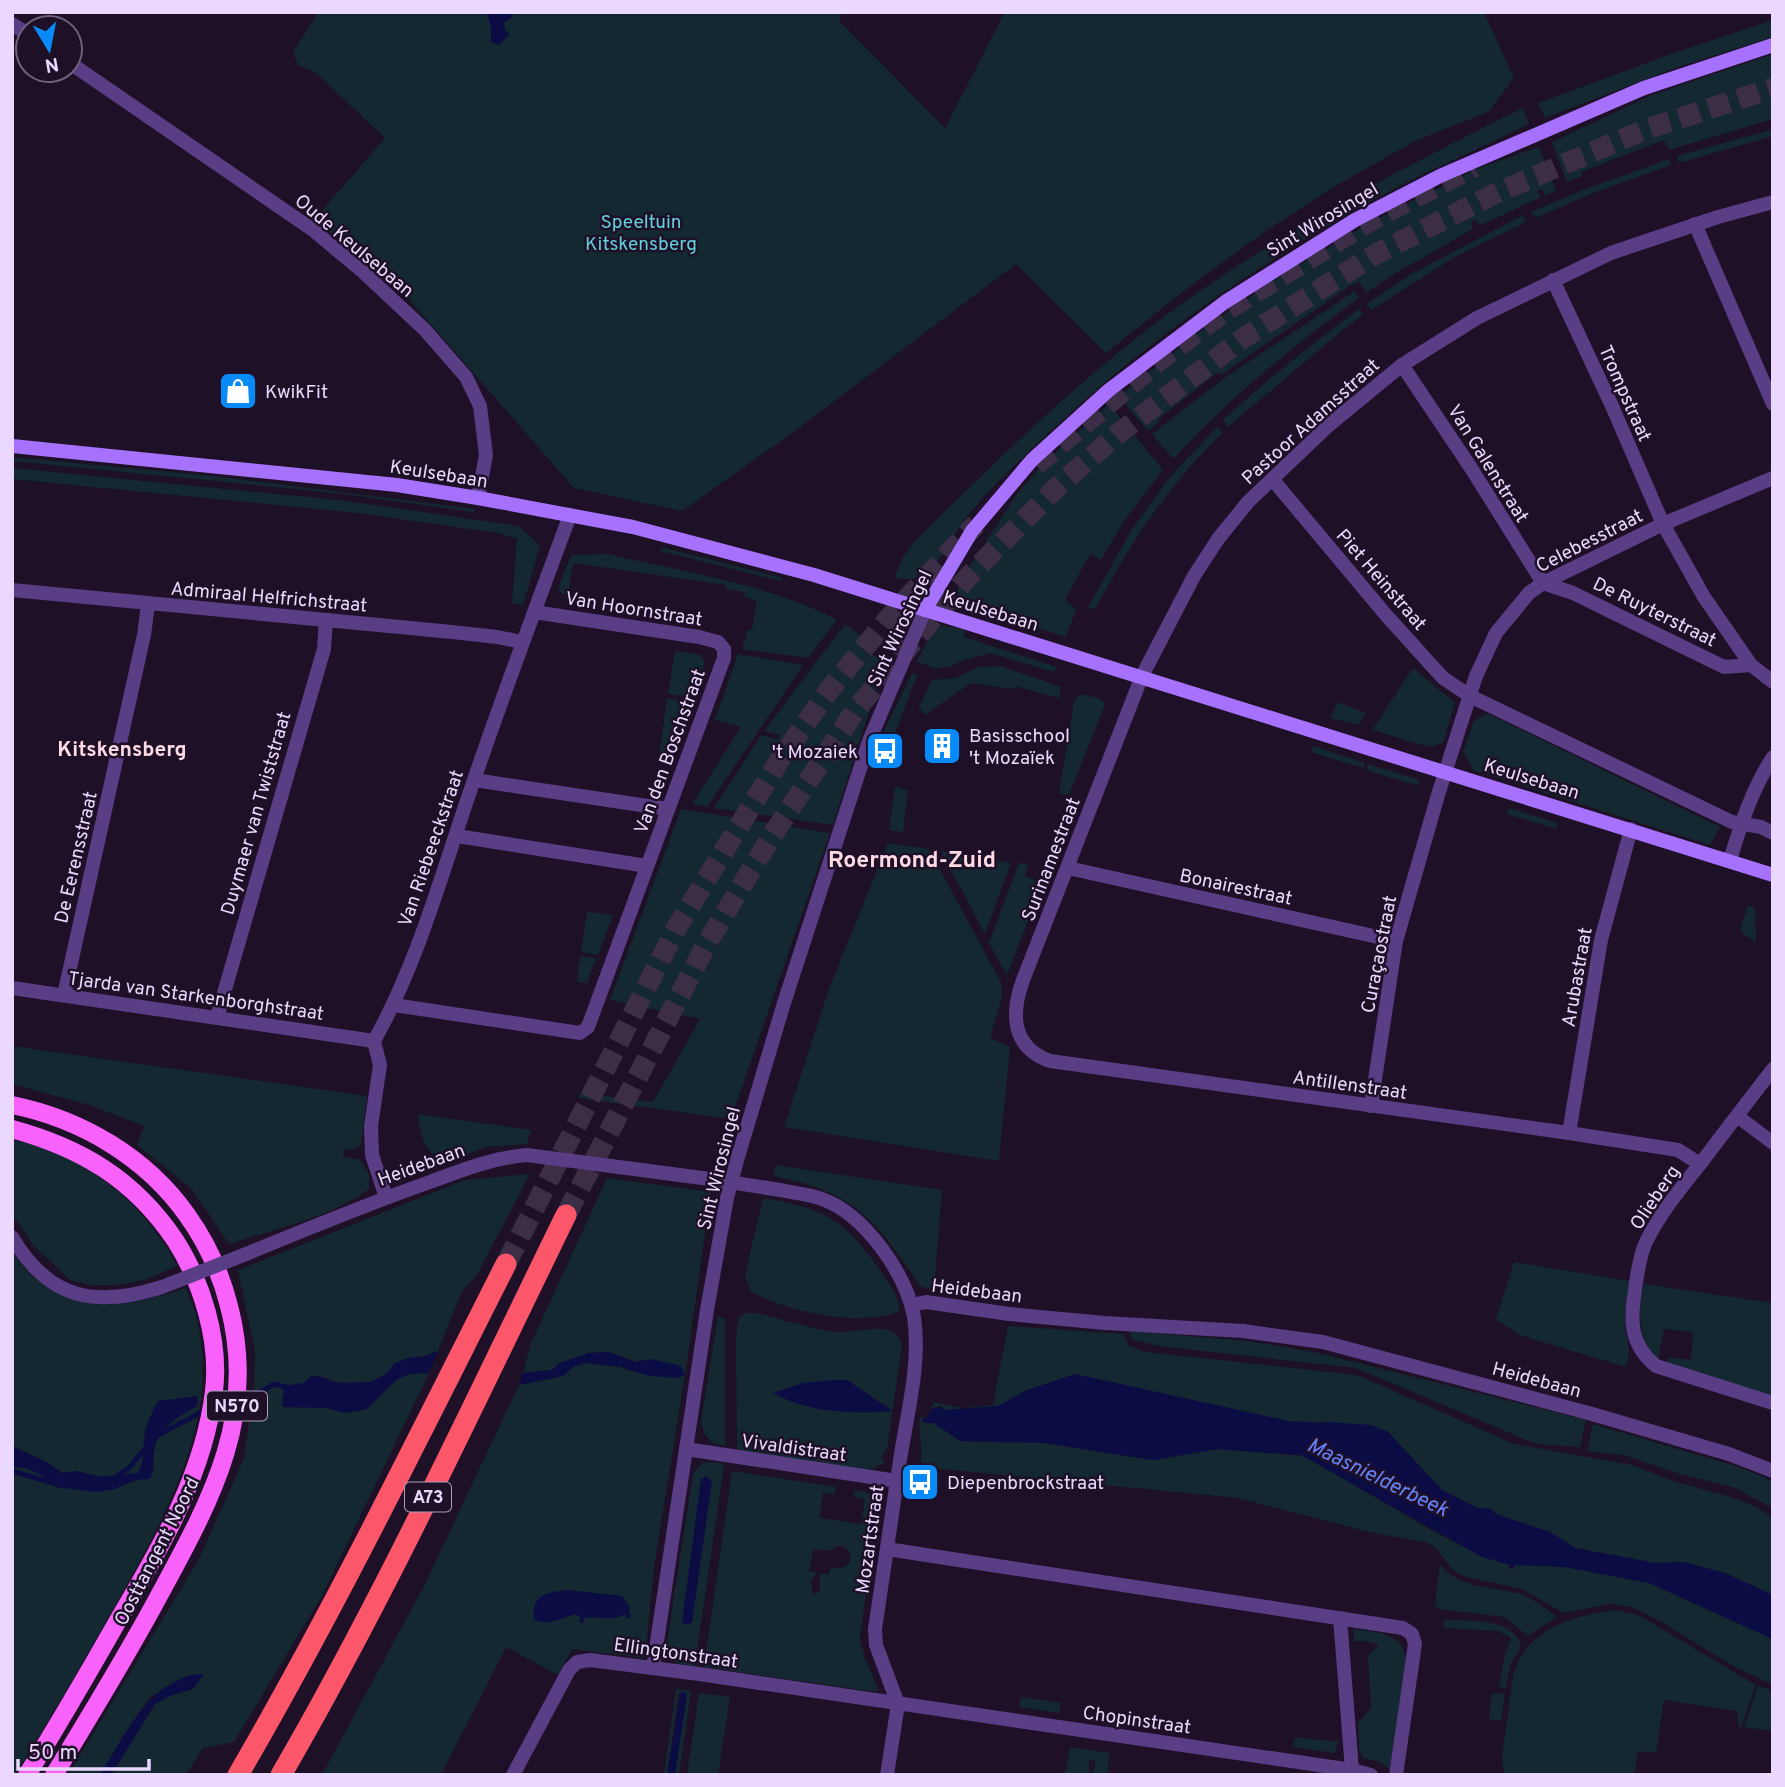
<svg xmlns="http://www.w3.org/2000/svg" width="1785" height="1787" font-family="Overpass,sans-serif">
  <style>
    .green { fill: #132831; fill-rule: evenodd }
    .water { fill: #0c0c45 }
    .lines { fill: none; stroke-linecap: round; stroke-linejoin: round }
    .stream { stroke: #0c0c45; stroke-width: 5 }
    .highway-tunnel { stroke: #3c2e47; stroke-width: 21; stroke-dasharray: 21 10; stroke-linecap: butt }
    .street { stroke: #593d85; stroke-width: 14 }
    .secondary { stroke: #a671fc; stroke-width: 14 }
    .primary { stroke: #f961fb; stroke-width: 18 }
    .highway { stroke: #fb5669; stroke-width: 21 }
    .street-bridge { stroke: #593d85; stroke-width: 14 }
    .labels { text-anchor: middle; stroke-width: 5; stroke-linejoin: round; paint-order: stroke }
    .shield { fill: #1d1027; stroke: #ac9cbe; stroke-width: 2 }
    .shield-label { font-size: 18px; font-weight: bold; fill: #ead8fe }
    .street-label { font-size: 19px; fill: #ead8fe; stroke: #1d1027 }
    .park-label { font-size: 19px; fill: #64d0de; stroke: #1d1027 }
    .poi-label { font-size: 19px; fill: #ead8fe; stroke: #1d1027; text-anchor: start }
    .neighbourhood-label { font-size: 21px; font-weight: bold; fill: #fedae4; stroke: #1d1027 }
    .water-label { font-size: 21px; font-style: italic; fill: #6882fb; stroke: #1d1027 }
    .quarter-label { font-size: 23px; font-weight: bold; fill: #fedae4; stroke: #1d1027 }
  </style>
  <rect width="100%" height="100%" fill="#1d1027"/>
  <g class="green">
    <path d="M319,12H843L839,21L945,128L1005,12H1484L1514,78L1488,112L1415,141L1334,187L1264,232L1181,293L1106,353L1016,264L784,439L682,511L574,488L400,289L314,220L385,138L316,73L298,65L293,52Z"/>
    <path d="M1773,20V37L1678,67L1545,118L1538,103L1674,53Z"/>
    <path d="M1773,54V119L1669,150L1664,140L1581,172L1582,176L1567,182L1552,142L1652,95Z"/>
    <path d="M1523,108L1529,124C1478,149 1426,171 1377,198C1271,256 1167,326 1078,406C1040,441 1002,475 969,514C954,530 943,562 925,573C915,580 906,580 895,578L901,560L912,544C974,483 1035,422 1102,366C1228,259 1375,181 1523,108Z"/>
    <path d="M1773,129V136L1679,163L1677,156Z"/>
    <path d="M1539,147L1556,191L1545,196L1542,189L1537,191L1541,197L1479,226L1477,220L1471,222L1473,229L1389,277L1366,293L1359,281L1351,285L1221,375L1218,372L1158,419L1159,422L1148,431L1119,396L1196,334L1271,282L1369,223L1478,168Z"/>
    <path d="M1669,159L1671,165L1591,194L1536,218L1531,212L1580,191Z"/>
    <path d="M1523,215L1526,222L1455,257L1371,310L1366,304L1411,274Z"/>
    <path d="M1355,291L1359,298C1292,347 1229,398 1173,459L1152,434L1223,379Z"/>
    <path d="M1359,309L1363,315L1345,328L1228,427L1223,420C1266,380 1312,344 1359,309Z"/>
    <path d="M1109,404L1163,470L1124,521L1101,560L1090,554L1065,600L1076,609L1066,637L975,609L973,614C960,606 957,599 958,584L1017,494L1047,460Z"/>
    <path d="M1217,427L1223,432C1167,488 1133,538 1096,608L1093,607L1092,610L1088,607L1132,529L1170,477Z"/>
    <path d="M12,457L223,477L475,509L474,512L336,493L12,461Z"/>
    <path d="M12,468L339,500L519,526L540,546L523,605L512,603L517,539L498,533L358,513L12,479Z"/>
    <path d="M661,547L783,578L781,581L661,551Z"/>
    <path d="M608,554C682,572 770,584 837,620L808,658L742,649L748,629L752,630L757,600L744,597L745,592L726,589V585L573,563L568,594L563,595L558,588L571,555Z"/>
    <path d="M845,624L859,634L866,651L885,661L833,825L714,808L761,735L777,740L780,735L764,731Z"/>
    <path d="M943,625L964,629V637L1057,667L1054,672L990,653L962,661L949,667L933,668L917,661L931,634Z"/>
    <path d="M675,651L701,655L705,662L692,697L668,694Z"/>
    <path d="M738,654L803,665L707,807L692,804L741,727L715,720Z"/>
    <path d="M1001,666L1061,687L1059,698L1015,686L1013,689L971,683L925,715L919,707L932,680L956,678L979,667Z"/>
    <path d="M1413,668L1455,703L1443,743L1429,747L1372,730Z"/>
    <path d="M912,673L917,675L890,747L884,745L883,733Z"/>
    <path d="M1081,694L1101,699L1105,705L1069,795L1059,793L1074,701Z"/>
    <path d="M667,698L691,702L670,759L659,757Z"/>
    <path d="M1337,702L1366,713L1358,725L1331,718Z"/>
    <path d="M1487,713L1720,827L1710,845L1473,770L1463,752L1474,721Z"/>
    <path d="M1313,746L1365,763L1363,768L1311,752Z"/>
    <path d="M1368,764L1420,780L1418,786L1366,770Z"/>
    <path d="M895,786L908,790L903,832L889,830Z"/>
    <path d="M1509,808L1558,823L1556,829L1507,814Z"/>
    <path d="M681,809L830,833L731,1119L578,1098L581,1093L653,1102L700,1019L610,1000Z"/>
    <path d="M888,843L929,849L1001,983C1006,1000 992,1021 991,1038L1010,1047L999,1161L784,1127L830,986Z"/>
    <path d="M941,851L1011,863L985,934Z"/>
    <path d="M1019,863L1028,864L1025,876L1043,883L1007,975L989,943Z"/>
    <path d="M1748,905L1755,908L1756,943L1742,933L1741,927Z"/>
    <path d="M587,912L613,915L598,955L581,952Z"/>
    <path d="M580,956L596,958L587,983L577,982Z"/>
    <path d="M12,1046L367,1096L361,1144L356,1149L343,1150L344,1157L359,1159L369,1173V1189C332,1217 274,1229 229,1244L192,1189L137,1145L144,1126L89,1105L12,1084Z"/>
    <path d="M418,1114L531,1130L527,1144L486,1147L446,1162C424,1152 420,1136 418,1114Z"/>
    <path d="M12,1140C82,1151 145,1204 177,1266L145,1280L116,1285H90L70,1280L33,1245L12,1214Z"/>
    <path d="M776,1165L942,1190L934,1289L921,1287C874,1219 858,1193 773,1176Z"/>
    <path d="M530,1174L478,1273L461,1293L437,1353L435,1351C423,1360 411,1355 398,1362C393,1365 391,1370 387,1374C371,1387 340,1386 323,1377L282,1407L327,1408L346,1413L367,1409L396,1380L409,1374L429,1373L322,1596L234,1742L203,1748L186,1775H111L155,1704L172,1695L193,1689L203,1674L186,1676L149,1698L100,1775H68L199,1559L244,1458L254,1388L255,1351L238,1270L465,1180Z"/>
    <path d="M607,1178L711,1192L685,1375L654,1567L645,1658L572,1649L558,1675L506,1647L441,1775H322L424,1586L519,1385L563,1376L573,1367L585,1363L621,1367L633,1372L651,1359L636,1362L608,1352L588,1353L560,1363L552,1370L523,1373L531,1343Z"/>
    <path d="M763,1198C825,1208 847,1221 882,1273C890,1285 899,1296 899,1311C862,1328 784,1311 750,1291L745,1275Z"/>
    <path d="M12,1251C46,1305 103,1314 160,1295L162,1296L186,1288C235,1398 167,1514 113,1609C82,1665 49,1720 15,1775H12V1467L26,1468L43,1476L56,1487L67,1488L115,1489L153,1473C153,1464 153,1453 155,1444C160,1428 183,1413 197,1406L198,1397L158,1401C153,1412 147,1422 145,1433C142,1447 146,1460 138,1473L101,1477L76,1471L62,1473L48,1463L12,1446Z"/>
    <path d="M1514,1262L1630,1281C1627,1295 1625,1308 1625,1322C1625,1340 1633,1349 1626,1367L1519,1335L1496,1319Z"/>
    <path d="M1644,1284L1773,1303V1396L1668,1364V1357L1691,1360L1693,1332L1664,1329L1658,1360C1637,1339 1638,1312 1644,1284Z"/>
    <path d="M746,1313H756C782,1319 809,1328 835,1332C852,1333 875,1326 889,1330C897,1333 899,1338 902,1346L887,1449L881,1457L885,1463L868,1470L739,1452L737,1446L736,1337L739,1317Z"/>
    <path d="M718,1317L725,1318V1446L712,1443L704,1433L701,1420Z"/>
    <path d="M1008,1326L1123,1334L1128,1345L1145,1352L1357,1375L1514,1444L1632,1465L1676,1482L1731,1497L1757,1507L1773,1518V1595L1725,1573L1684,1562L1655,1563L1575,1548L1550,1532L1496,1514L1491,1509L1478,1508L1442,1490L1388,1432L1365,1425L1288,1421L1075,1374L1027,1390L999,1406L944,1410L941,1406L930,1409L934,1402L962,1408L993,1405Z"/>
    <path d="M1130,1331L1247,1341L1314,1352L1586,1420L1580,1447L1536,1444L1356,1368L1159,1346L1131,1339Z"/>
    <path d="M920,1417L928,1418V1420H931L960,1441L1044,1443L1153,1460L1218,1449L1305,1456L1431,1530L1482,1556L1509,1564V1569H1514L1515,1565L1565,1567L1649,1583L1773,1639V1685L1733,1666L1665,1624L1632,1607L1609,1604L1564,1613L1522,1589L1462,1576L1452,1569L1437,1549L1425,1542L1369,1532L1238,1498L921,1467C923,1449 918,1434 920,1417Z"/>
    <path d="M1593,1424L1739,1467L1773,1481V1508L1733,1487L1677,1473L1624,1455L1587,1451Z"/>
    <path d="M703,1462L722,1463L724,1466L695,1664L693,1666C679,1664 670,1664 666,1648L693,1474Z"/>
    <path d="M732,1471L836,1487L835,1494L823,1493L820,1518L861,1524L865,1499L854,1497V1490L878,1495L860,1639L865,1659L879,1690L876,1692L704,1667ZM839,1545C849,1548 853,1554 849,1564L839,1569L831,1567L829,1575L820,1573V1592L813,1594L811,1581L817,1573L809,1571L813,1549L829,1551Z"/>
    <path d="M1440,1564C1460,1590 1491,1586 1520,1594C1533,1598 1546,1609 1557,1617L1528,1636L1504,1617L1438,1609L1435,1604Z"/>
    <path d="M1615,1610L1640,1616L1756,1685L1741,1727H1739L1737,1711L1664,1700L1656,1753L1638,1751L1634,1775H1504L1502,1757L1513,1675C1527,1628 1572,1616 1615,1610Z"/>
    <path d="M1444,1620C1467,1621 1514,1617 1521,1646L1510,1666L1506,1688L1499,1687L1504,1658L1511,1638L1498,1631L1444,1628Z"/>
    <path d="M1354,1629C1377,1633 1404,1632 1406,1661L1390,1769L1377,1761L1363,1758L1359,1749L1358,1723L1371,1708L1368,1656L1379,1645L1365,1641L1354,1642Z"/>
    <path d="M1758,1686L1773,1691V1731L1744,1727Z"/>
    <path d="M676,1689L691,1691L679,1775H675L686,1694L679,1692L667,1775H664Z"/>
    <path d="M699,1693L730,1697L718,1775H687Z"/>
    <path d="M1492,1693L1505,1694L1501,1721L1489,1719Z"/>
    <path d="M1021,1697L1061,1703L1059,1713L1019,1707Z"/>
    <path d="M1295,1737L1339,1742L1334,1753L1293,1747Z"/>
    <path d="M1070,1747L1110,1753L1107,1775H1092L1096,1761L1089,1760V1775H1062V1772H1066Z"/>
  </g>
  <g class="water">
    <path d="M487,12H513L512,17L504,23L505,30L510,34L499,45L491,42V28Z"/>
    <path d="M435,1351L437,1353L429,1373L409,1374L396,1380L367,1409L346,1413L327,1408L282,1407L284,1386L303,1383L312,1376L323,1377L334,1383L371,1382L386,1374L395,1363L409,1358L428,1356Z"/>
    <path d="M608,1352L635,1362L651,1359L681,1366L685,1375L677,1378L649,1376L621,1367L585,1363L573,1367L563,1376L519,1385L523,1373L552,1370L560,1363L588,1353Z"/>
    <path d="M1075,1374L1288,1421C1295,1422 1322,1423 1327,1422L1371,1425L1388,1432L1442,1490L1478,1508L1491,1509L1496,1514L1550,1532L1575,1548L1655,1563L1684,1562L1725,1573L1773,1595V1639L1649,1583L1565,1567L1515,1565L1513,1568H1510L1509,1565L1482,1557L1466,1548L1301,1455L1218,1449L1153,1460L1044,1443L960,1441L928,1419L930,1410L941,1407L944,1410L998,1406L1027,1390Z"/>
    <path d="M834,1380H847L893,1411C853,1414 809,1413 773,1393L803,1383Z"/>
    <path d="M197,1396V1406C180,1415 156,1430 154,1451C153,1461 155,1471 149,1479L135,1480L115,1489L96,1492L56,1487L43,1476L26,1468L12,1467V1446L48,1463L62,1473L76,1471L101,1477L138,1473C146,1460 142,1447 145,1433C147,1422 153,1411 158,1401Z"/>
    <path d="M706,1476L712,1482L692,1622L686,1625L682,1622L701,1479Z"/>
    <path d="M569,1590L622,1596L630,1608L629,1613L631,1617L627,1619L625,1614C611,1622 599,1616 584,1618L583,1623L579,1622L580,1617L575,1614C561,1618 549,1627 534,1619C531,1593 549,1592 569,1590Z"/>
    <path d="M196,1674H204L193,1689L172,1695L155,1704L111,1775H100C126,1734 145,1686 196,1674Z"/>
    <path d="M681,1691L687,1694L675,1775H667Z"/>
  </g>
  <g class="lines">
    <g class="stream">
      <path d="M258,1393L274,1384L290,1388"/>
      <path d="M925,1420L939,1421"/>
      <path d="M156,1436L202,1412"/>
      <path d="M12,1471L56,1484"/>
      <path d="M114,1478L129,1468L147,1446"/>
    </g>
    <g class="highway-tunnel">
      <path d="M1036,465L1159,361L1227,310L1372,220L1474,167"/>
      <path d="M566,1215L707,943L773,834L857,708L968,577L1057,487L1119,433L1245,337L1374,255L1498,192L1647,129L1773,88"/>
      <path d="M506,1264L677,927L781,758L830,689L888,619L976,524"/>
    </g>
    <g class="street">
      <path d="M12,24L28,34"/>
      <path d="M70,63L313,230L362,271L425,330L466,377L480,406L486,455L478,498"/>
      <path d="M1695,224L1773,404"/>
      <path d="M1553,280L1612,406L1663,524L1704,597L1751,665L1773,682"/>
      <path d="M1402,365L1471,468L1543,583L1573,593L1724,667L1751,665"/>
      <path d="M1273,480L1386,615L1443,678L1470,696L1732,822L1761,827L1773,833"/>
      <path d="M12,590L452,632L497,637L522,642"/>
      <path d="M474,780L668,809"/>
      <path d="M457,836L647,866"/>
      <path d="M1730,860C1741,824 1752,789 1773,757"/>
      <path d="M1068,868L1396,941"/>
      <path d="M12,988L374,1041"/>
      <path d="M64,995L144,635L148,604"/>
      <path d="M394,1005L580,1033L588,1027L724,658V649L718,642L699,637L534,612"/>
      <path d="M217,1017L324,649L326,620"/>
      <path d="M1773,1069C1749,1100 1725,1131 1701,1163C1681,1188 1660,1213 1646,1242C1640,1254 1638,1270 1636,1283C1631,1317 1627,1342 1656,1366L1773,1403"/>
      <path d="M1371,1106L1396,941L1438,795L1476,676L1496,633L1529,593L1543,583L1663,524L1773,478"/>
      <path d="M1737,1116L1773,1143"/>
      <path d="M1569,1133L1601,940L1631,829"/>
      <path d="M1700,1164L1678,1150L1569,1133L1050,1061C1011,1047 1011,1013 1023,980L1142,676L1194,576L1218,539L1248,502L1329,425L1402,365L1477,318L1611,253L1718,217L1773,202"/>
      <path d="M780,1190C794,1193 809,1194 822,1199C864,1214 906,1273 914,1317C921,1363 907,1414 900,1460C892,1516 883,1572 875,1629L876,1645L898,1704L887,1775"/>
      <path d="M386,1197L372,1155L371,1126L380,1065L374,1041C420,959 444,865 475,777C505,689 538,602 570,515"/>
      <path d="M12,1237C49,1300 96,1308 162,1287"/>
      <path d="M246,1254C307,1229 367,1204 430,1182C462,1170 492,1158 527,1155L710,1179"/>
      <path d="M911,1305L926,1302L1009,1314L1105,1323L1243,1331L1323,1342L1592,1414L1729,1454L1773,1471"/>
      <path d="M686,1449L897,1481"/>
      <path d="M887,1549L1403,1628L1412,1634L1415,1644L1396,1775"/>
      <path d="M1340,1618L1352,1770"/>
      <path d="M653,1668L707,1310L727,1198L738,1157L784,1003L869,741L925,610"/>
      <path d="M513,1775L569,1670L577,1662L590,1660L699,1674L1352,1770L1371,1775"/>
    </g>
    <g class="secondary">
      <path d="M12,446L397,485L478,498L633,527L814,575L1773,875"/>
      <path d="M925,610L972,531L1032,460L1109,390L1225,302L1355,220L1440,176L1644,88L1773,45"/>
    </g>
    <g class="primary">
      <path d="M12,1105C81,1119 146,1157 187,1215C207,1243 221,1274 229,1306C258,1415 212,1498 161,1592C128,1654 91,1714 54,1775"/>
      <path d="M12,1129C81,1148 134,1179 175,1240C202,1282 220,1340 214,1391C204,1476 158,1552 116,1624C87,1675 58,1725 27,1775"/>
    </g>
    <g class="highway">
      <path d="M238,1775C335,1608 419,1436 506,1264"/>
      <path d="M281,1775C386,1594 474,1403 566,1215"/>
    </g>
    <g class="street-bridge">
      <path d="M710,1179L780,1190"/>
      <path d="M162,1287L246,1254"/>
    </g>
  </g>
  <defs>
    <g id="shop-square" transform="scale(2.0125)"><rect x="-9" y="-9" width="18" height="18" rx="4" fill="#088af9" stroke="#1d1027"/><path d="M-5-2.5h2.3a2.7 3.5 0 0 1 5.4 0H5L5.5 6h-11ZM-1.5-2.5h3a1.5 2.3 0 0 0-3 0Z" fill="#fff"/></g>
    <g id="building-square" transform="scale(2.0125)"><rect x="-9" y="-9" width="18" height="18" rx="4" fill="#088af9" stroke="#1d1027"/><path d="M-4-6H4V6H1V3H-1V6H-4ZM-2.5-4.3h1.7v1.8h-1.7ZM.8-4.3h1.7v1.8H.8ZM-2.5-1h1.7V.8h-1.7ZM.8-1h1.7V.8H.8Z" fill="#fff"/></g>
    <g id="bus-square" transform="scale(2.0125)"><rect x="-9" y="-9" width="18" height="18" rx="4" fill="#088af9" stroke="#1d1027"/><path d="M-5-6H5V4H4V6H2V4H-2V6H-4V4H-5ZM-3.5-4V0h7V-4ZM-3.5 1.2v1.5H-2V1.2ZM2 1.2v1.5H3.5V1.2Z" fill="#fff"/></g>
  </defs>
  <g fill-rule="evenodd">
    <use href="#shop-square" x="238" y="391"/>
    <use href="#building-square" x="942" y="746"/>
    <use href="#bus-square" x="885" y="751"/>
    <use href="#bus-square" x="920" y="1482"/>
  </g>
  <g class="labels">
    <g class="shield">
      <rect x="207" y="1391.5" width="60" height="29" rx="5"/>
      <rect x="405" y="1482.5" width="46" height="29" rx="5"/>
    </g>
    <g class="shield-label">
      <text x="237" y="1412">N570</text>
      <text x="428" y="1503">A73</text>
    </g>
    <g class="street-label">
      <text transform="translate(1322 219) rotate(-31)" y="7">Sint Wirosingel</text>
      <text transform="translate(355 245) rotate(40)" y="7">Oude Keulsebaan</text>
      <text transform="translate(1626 393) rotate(66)" y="7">Trompstraat</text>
      <text transform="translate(1310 421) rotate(-42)" y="7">Pastoor Adamsstraat</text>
      <text transform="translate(1489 463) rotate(58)" y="7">Van Galenstraat</text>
      <text transform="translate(439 473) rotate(9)" y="7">Keulsebaan</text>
      <text transform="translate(1589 540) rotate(-27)" y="7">Celebesstraat</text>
      <text transform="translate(1382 579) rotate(49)" y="7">Piet Heinstraat</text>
      <text transform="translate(269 596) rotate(5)" y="7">Admiraal Helfrichstraat</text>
      <text transform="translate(634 608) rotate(9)" y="7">Van Hoornstraat</text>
      <text transform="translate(991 610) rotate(17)" y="7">Keulsebaan</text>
      <text transform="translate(1655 611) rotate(26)" y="7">De Ruyterstraat</text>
      <text transform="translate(899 628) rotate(-65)" y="7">Sint Wirosingel</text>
      <text transform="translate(669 751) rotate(-70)" y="7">Van den Boschstraat</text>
      <text transform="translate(1532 778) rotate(17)" y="7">Keulsebaan</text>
      <text transform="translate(255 813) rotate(-74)" y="7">Duymaer van Twiststraat</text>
      <text transform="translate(430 848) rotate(-71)" y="7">Van Riebeeckstraat</text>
      <text transform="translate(75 857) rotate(-77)" y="7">De Eerensstraat</text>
      <text transform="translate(1050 859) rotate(-69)" y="7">Surinamestraat</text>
      <text transform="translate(1236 886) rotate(12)" y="7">Bonairestraat</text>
      <text transform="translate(1378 954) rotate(-79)" y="7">Curaçaostraat</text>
      <text transform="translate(1576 977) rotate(-80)" y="7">Arubastraat</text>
      <text transform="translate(196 995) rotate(8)" y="7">Tjarda van Starkenborghstraat</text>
      <text transform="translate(1350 1084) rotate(8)" y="7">Antillenstraat</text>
      <text transform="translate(421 1164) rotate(-20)" y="7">Heidebaan</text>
      <text transform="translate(718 1168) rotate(-76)" y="7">Sint Wirosingel</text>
      <text transform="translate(1654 1197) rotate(-56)" y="7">Olieberg</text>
      <text transform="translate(977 1290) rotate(7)" y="7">Heidebaan</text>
      <text transform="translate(1537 1379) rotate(15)" y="7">Heidebaan</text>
      <text transform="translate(794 1447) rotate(8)" y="7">Vivaldistraat</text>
      <text transform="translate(869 1539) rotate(-82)" y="7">Mozartstraat</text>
      <text transform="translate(156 1551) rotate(-63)" y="7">Oosttangent Noord</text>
      <text transform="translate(676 1652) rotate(8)" y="7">Ellingtonstraat</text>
      <text transform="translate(1137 1719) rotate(8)" y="7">Chopinstraat</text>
    </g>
    <g class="park-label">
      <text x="641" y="228">Speeltuin<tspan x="641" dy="22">Kitskensberg</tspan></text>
    </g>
    <g class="poi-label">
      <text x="265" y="398">KwikFit</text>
      <text x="969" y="742">Basisschool<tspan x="969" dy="22">'t Mozaïek</tspan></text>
      <text x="858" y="758" text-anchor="end">'t Mozaiek</text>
      <text x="947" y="1489">Diepenbrockstraat</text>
    </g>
    <g class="neighbourhood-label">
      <text x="122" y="756">Kitskensberg</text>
    </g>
    <g class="water-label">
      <text transform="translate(1378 1477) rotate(26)" y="7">Maasnielderbeek</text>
    </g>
    <g class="quarter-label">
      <text x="912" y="867">Roermond-Zuid</text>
    </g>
  </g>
  <rect width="1785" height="1787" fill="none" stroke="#ead8fe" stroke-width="28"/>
  <g transform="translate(49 49) rotate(170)"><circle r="33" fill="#1d1027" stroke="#6f607d" stroke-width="2"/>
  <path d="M0-5L12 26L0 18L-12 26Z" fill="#088af9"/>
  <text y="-10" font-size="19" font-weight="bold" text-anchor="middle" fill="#ead8fe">N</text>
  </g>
  <path d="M18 1759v10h131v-10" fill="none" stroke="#ead8fe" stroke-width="3.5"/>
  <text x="28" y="1759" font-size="21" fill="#ead8fe" stroke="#1d1027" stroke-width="5" paint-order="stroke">50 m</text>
</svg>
